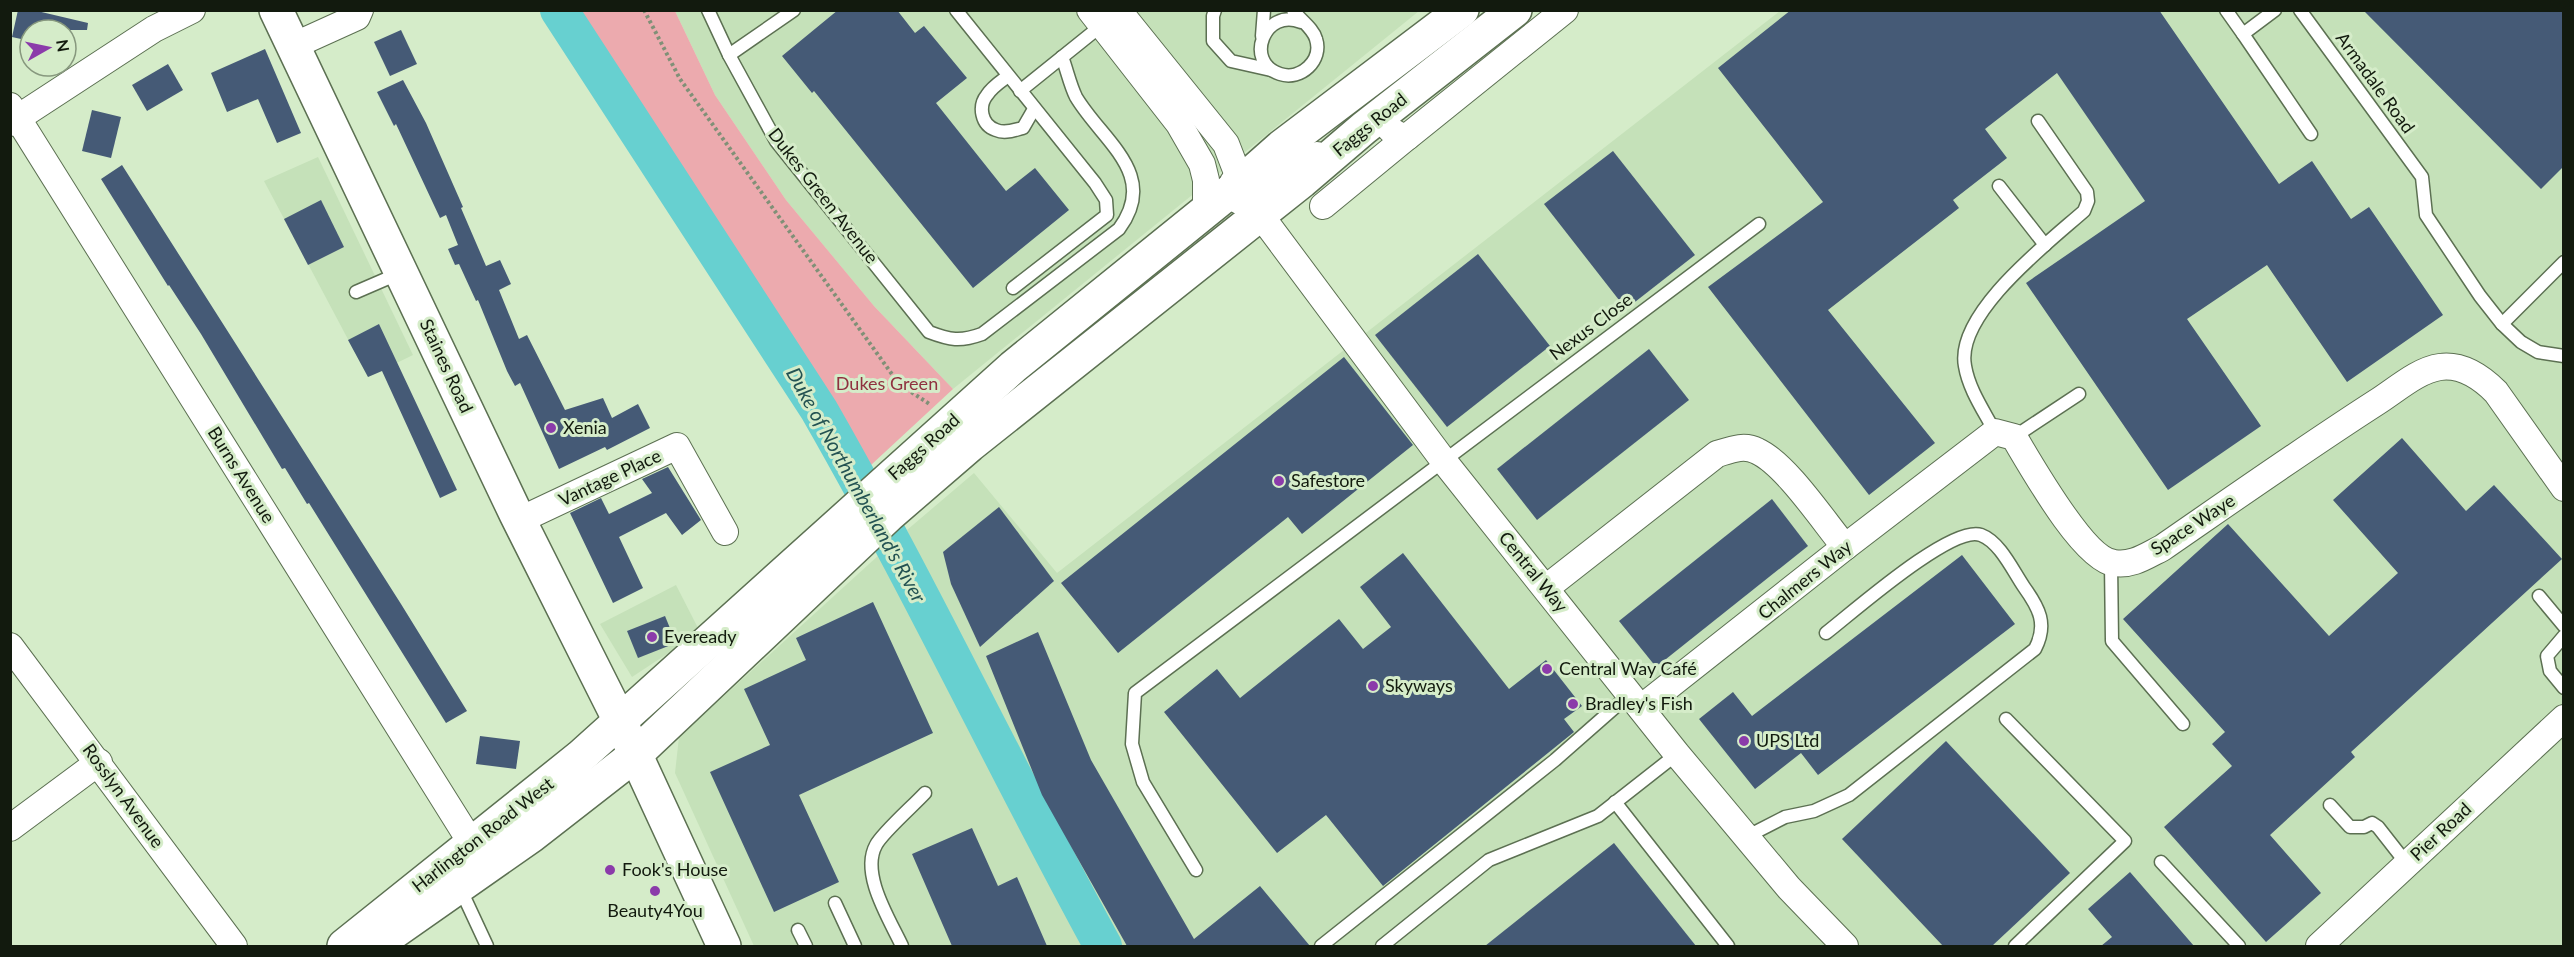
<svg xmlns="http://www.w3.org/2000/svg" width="2574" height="957" font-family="Lato,sans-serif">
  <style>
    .built { fill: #c5e1b9 }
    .green { fill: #ecaaae }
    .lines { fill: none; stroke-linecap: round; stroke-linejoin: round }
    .river { stroke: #67d0d0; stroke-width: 38 }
    .building { fill: #455a76 }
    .lane-casing { stroke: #5c7052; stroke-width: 15 }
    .street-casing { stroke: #5c7052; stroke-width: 28 }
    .primary-casing { stroke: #5c7052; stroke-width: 36 }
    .path { stroke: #809077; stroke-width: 4; stroke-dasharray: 3 3; stroke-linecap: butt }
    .lane { stroke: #fff; stroke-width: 12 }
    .street { stroke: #fff; stroke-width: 26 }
    .primary { stroke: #fff; stroke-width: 33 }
    .poi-dot { fill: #8b3baa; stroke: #d5ecc9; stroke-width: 2 }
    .labels { text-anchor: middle; stroke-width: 6; stroke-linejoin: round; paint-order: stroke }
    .street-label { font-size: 18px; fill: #121a0e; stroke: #d5ecc9 }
    .park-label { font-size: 18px; fill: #8f313f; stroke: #d5ecc9 }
    .poi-label { font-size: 18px; fill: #121a0e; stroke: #d5ecc9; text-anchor: start }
    .water-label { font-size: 20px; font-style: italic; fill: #235252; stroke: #d5ecc9 }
  </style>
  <rect width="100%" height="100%" fill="#d5ecc9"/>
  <g class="built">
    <path d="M675,11H1419L953,389L874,306L786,200L715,95Z"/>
    <path d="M1780,11H2563V946H1115L1050,828L907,530L974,473L1057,573Z"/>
    <path d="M318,157L413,355L368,377L264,181Z"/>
    <path d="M880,554L1089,946H754L675,773L679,737Z"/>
    <path d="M676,585L698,628L673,650L632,677L600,624Z"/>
  </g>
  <path class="green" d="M576,11H675L715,95L786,200L874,306L953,389L871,465L609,69Z"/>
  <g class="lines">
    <path class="river" d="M559,10L819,410C920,586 1006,769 1103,946"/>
  </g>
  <g class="building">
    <path d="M18,10H33L88,23L87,30H30V41L12,37Z"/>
    <path d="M838,10H897L915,33L924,26L967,78L936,103L1006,191L1035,168L1069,210L973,288L814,91L812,93L782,56Z"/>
    <path d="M1791,10H2159L2279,184L2312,161L2351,219L2369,207L2443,315L2347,382L2267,265L2187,319L2261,426L2168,490L2026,283L2145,201L2057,73L1985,129L2007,158L1953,200L1959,208L1828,310L1935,443L1869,495L1708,287L1823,202L1718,68Z"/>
    <path d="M2363,10H2564V166L2541,189Z"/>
    <path d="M401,30L417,64L390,76L374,42Z"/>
    <path d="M265,49L301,133L277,143L258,99L227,112L211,73Z"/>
    <path d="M168,64L183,90L147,111L132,85Z"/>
    <path d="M403,80L426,123L463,207L461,208L486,266L500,260L511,284L499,290L519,339L527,335L565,410L603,398L612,418L638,404L650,428L607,450L605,447L559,469L520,383L515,386L507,371L478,300L476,301L459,264L455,265L448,249L458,245L446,215L440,218L396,124L394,126L377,92Z"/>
    <path d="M92,110L121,117L111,158L82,151Z"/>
    <path d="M1613,151L1695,255L1626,309L1544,204Z"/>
    <path d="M122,165L401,604L467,711L446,723L309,503L307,504L285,468L282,469L201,334L169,285L168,286L101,179Z"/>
    <path d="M321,200L344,247L308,265L284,219Z"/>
    <path d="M1478,254L1550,346L1447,427L1375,335Z"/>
    <path d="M379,324L457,490L440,498L382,371L368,377L348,340Z"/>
    <path d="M1649,349L1689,400L1537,520L1497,469Z"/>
    <path d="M1344,357L1413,445L1302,534L1288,517L1118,653L1061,583Z"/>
    <path d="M2402,438L2466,511L2494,485L2562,559L2351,752L2355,757L2270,835L2321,893L2266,942L2164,827L2232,766L2212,744L2225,732L2123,619L2228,524L2329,636L2398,573L2333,500Z"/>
    <path d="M668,467L701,520L682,535L666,513L619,537L643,588L613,603L570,513L601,498L609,514L652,493L642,479Z"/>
    <path d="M1772,499L1808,546L1656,667L1619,621Z"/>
    <path d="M999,507L1054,581L980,647L951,584L943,552Z"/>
    <path d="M1403,553L1509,689L1546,660L1582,706L1564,719L1574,732L1383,886L1326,815L1277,853L1164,712L1217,669L1240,698L1339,619L1363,649L1391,627L1360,587Z"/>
    <path d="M1962,555L2015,624L1818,775L1801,753L1755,789L1699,719L1733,692L1752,716Z"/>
    <path d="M873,602L933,733L799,795L839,882L774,912L710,772L770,745L744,689L806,660L796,638Z"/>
    <path d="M665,616L676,643L638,658L627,631Z"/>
    <path d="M1038,632L1091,760L1194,939L1260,886L1310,946H1127L1042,795L986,656Z"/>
    <path d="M480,736L520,741L516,769L476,764Z"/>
    <path d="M1946,741L2070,873L1992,946H1943L1842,839Z"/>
    <path d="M972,828L998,886L1017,877L1047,946H952L912,854Z"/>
    <path d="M1614,843L1696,946H1485Z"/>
    <path d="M2130,872L2194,946H2101L2112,937L2088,909Z"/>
  </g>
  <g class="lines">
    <g class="lane-casing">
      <g id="lane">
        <path d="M708,10L729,55L776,141L929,332C950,340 960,342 982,334L1119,229C1160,174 1102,141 1076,97C1070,85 1067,70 1062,57"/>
        <path d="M956,10L1095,183L1106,200L1107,215L1013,288"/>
        <path d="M1215,10L1213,16V41L1231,61L1271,70"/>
        <path d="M1293,10C1300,20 1313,28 1316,39C1323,60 1301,81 1280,74C1243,62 1265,7 1301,22"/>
        <path d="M2226,10L2243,34L2275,10"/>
        <path d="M2300,10L2422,177L2426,215L2480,296L2502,324L2521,342L2538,352L2564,356"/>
        <path d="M2243,34L2311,134"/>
        <path d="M1262,36L1264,10"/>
        <path d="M729,55L794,10"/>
        <path d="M1008,76C1000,82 992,87 987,95C978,106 981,125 996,130C1005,134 1014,130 1023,128L1034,109"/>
        <path d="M1020,91L1102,25"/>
        <path d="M1999,186L2045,245"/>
        <path d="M356,292L400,273"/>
        <path d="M2502,324L2564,262"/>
        <path d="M1995,432C1984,411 1969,390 1965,366C1955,314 2049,242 2084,211L2088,201L2087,192L2038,121"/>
        <path d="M2014,437L2079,394"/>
        <path d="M2111,563L2112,641L2183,724"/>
        <path d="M2539,596L2564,626"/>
        <path d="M2564,636L2547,656L2550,671L2564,688"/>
        <path d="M2006,719L2125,841L2015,946"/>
        <path d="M1615,802L1728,946"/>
        <path d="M2330,805L2350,827H2364L2372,823L2378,827L2407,864"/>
        <path d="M1746,837L1785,817L1814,811L1849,795L2035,649C2048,624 2039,608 2024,587C2013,571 2000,542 1981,535C1952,524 1852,613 1826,633"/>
        <path d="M2161,862L2239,946"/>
        <path d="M1196,870L1143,782L1132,744L1135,693L1759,224"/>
        <path d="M460,888L487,946"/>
        <path d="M835,903L855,946"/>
        <path d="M798,930L806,946"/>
        <path d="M902,946C890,920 860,874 876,845C882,833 914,805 925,793"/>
        <path d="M1321,946L1555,760L1630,694"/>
        <path d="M1382,946L1489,860L1598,816L1677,754"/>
      </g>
    </g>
    <g class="street-casing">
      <g id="street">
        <path d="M1090,10L1179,124L1202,164L1206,180V211"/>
        <path d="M1118,10L1226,144L1236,170L1239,201"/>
        <path d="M293,46L357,17L360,10"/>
        <path d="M10,106L472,844"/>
        <path d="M1380,116C1388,127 1392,135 1407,137L1565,10"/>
        <path d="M10,123L154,29L192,10"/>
        <path d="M1233,182C1257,196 1297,166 1317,155"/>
        <path d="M1238,185L1443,460L1677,754L1789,888L1845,946"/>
        <path d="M1323,206L1407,137"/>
        <path d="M520,520L677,446L725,532"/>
        <path d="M1546,588L1717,454C1730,450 1744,444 1757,451C1786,464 1824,522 1845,547"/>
        <path d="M10,646L234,946"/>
        <path d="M1641,708L1845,547L1995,432L2014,437C2031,465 2083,559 2114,563C2132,566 2146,556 2162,548C2233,499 2304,449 2377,402C2396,390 2418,370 2440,367C2462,364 2482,378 2496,392L2564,488"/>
        <path d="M10,828L99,762"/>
        <path d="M2319,946L2564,718"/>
      </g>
    </g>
    <g class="primary-casing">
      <g id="primary">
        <path d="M276,10L516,514L620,721L724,946"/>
        <path d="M344,946L580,757L1013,367L1238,185L1281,147L1462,10"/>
        <path d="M374,946L531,836L635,755L890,514L970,445L1302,181L1364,128L1515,10"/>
      </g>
    </g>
    <path class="path" d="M644,10L680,79L899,384L931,405"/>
    <use href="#lane" class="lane"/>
    <use href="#street" class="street"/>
    <use href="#primary" class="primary"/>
  </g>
  <g class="poi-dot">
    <circle cx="551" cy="428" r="6"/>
    <circle cx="1279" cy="481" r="6"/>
    <circle cx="652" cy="637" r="6"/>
    <circle cx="1547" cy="669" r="6"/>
    <circle cx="1373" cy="686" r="6"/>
    <circle cx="1573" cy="704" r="6"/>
    <circle cx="1744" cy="741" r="6"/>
    <circle cx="610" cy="870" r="6"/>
    <circle cx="655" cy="891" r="6"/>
  </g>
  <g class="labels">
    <g class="street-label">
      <text transform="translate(2375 83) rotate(54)" y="6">Armadale Road</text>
      <text transform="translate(1370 125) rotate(-39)" y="6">Faggs Road</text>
      <text transform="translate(823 196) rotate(52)" y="6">Dukes Green Avenue</text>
      <text transform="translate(1591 327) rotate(-37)" y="6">Nexus Close</text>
      <text transform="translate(446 366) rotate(65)" y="6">Staines Road</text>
      <text transform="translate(924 447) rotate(-42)" y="6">Faggs Road</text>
      <text transform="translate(241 475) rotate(58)" y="6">Burns Avenue</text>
      <text transform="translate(610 478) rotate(-25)" y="6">Vantage Place</text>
      <text transform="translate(2193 525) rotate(-33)" y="6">Space Waye</text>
      <text transform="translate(1533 572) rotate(51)" y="6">Central Way</text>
      <text transform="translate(1805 580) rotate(-39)" y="6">Chalmers Way</text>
      <text transform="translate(123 796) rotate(54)" y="6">Rosslyn Avenue</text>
      <text transform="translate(2441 832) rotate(-43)" y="6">Pier Road</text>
      <text transform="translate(483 835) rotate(-38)" y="6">Harlington Road West</text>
    </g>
    <g class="park-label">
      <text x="887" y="390">Dukes Green</text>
    </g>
    <g class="poi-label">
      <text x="563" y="434">Xenia</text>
      <text x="1291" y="487">Safestore</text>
      <text x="664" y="643">Eveready</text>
      <text x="1559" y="675">Central Way Café</text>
      <text x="1385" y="692">Skyways</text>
      <text x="1585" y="710">Bradley's Fish</text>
      <text x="1756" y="747">UPS Ltd</text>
      <text x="622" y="876">Fook's House</text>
      <text x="655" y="917" text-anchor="middle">Beauty4You</text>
    </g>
    <g class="water-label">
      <text transform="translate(856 485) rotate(61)" y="7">Duke of Northumberland's River</text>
    </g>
  </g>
  <rect width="2574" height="957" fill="none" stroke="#121a0e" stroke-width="24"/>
  <g transform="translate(48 48) rotate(81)"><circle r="28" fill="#d5ecc9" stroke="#87987e" stroke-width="1.5"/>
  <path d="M0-4.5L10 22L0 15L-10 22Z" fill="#8b3baa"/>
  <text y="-9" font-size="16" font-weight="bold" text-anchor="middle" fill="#121a0e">N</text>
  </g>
</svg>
